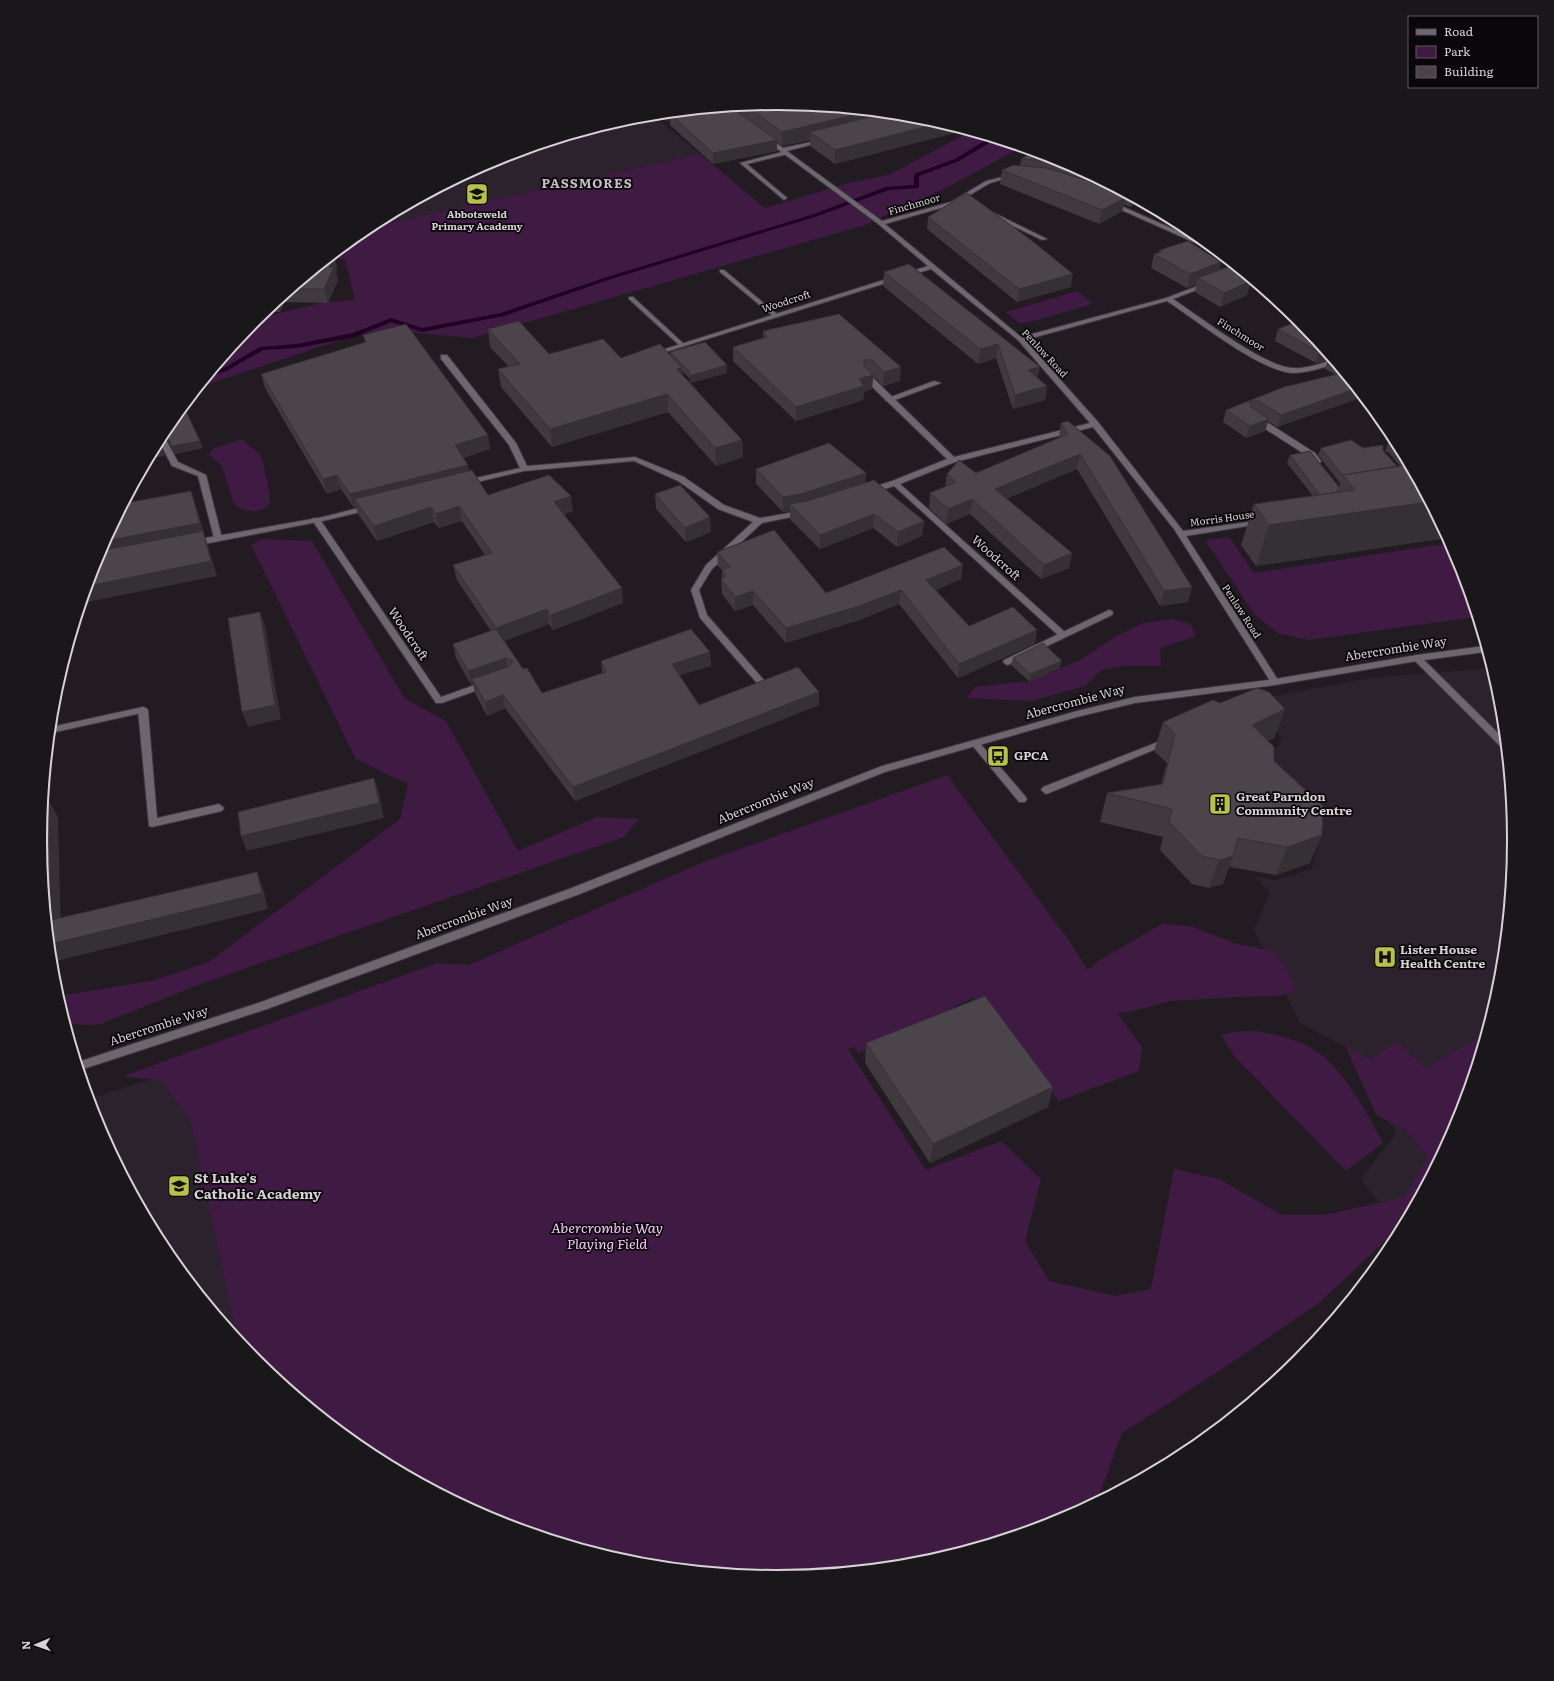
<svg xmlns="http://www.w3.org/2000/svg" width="1554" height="1681" font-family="Literata,serif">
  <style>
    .built { fill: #2c222d }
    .green { fill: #3f1a43 }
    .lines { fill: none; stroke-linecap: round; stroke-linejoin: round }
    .stream { fill: #200024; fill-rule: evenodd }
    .service-casing { stroke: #3c373c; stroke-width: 2 }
    .minor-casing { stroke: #3c373c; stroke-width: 2 }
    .tertiary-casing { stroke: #3c373c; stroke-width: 2 }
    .service { fill: #6d666e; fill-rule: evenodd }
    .minor { fill: #6d666e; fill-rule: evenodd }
    .tertiary { fill: #6d666e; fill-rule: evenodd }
    .wall { fill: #403a40 }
    .shaded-wall { fill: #343034 }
    .building { fill: #4b444b; stroke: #343034 }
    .labels { text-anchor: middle; stroke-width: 3.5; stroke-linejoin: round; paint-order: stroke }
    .far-street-label { font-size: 10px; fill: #d6d2d6; stroke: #0a070a }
    .far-poi-label { font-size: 10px; font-weight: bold; fill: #d6d2d6; stroke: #0a070a }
    .street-label { font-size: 12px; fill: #d6d2d6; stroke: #0a070a }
    .poi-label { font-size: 12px; font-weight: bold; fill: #d6d2d6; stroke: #0a070a; text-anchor: start }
    .far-district-label { font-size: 13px; font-weight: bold; letter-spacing: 1px; fill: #c6bec6; stroke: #0a070a }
    .near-poi-label { font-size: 14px; font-weight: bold; fill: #d6d2d6; stroke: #0a070a; text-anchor: start }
    .near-park-label { font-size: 14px; font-style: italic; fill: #f7c7fa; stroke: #0a070a }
    .rim { fill: none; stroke: #d6d2d6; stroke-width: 2 }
  </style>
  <rect width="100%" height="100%" fill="#221c22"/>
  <g class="built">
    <path d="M654,116L700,154L368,228L495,160L633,118Z"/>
    <path d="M1491,668L1500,697L1514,841L1500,985L1458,1123L1400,1230L1361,1179L1396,1133L1346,1047L1300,1023L1254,930L1270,892L1254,876L1277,880L1312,869L1319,840L1251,759L1278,747L1282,739L1276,730L1236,703L1370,678Z"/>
    <path d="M196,1065L256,1361L164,1250L96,1122L89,1099Z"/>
  </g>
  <g class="green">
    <path d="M606,126L612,131L508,156Z"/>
    <path d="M969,132L1020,148L950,186L865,225L472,338L405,332L355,335L202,386L256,319L321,303L355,300L345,259L332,257L368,228L700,154L765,208L849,183L889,175Z"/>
    <path d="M1078,291L1093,304L1026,323H1019L1006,312Z"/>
    <path d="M241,439L261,455L269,490L270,504C257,515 248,512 234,505L222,466L209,455L213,449Z"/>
    <path d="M1229,537L1254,573L1450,543L1458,559L1476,617L1309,640L1279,634L1255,615L1205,540Z"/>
    <path d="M262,539L312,541L405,699L446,721L518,851L597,817L639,819L624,837L206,982L98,1025L66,1024L58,996L151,981L209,962L400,819L408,784L356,759L251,545Z"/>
    <path d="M1173,619L1191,624L1196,636L1160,648L1161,666H1123L1101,670L1085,686L1031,701L967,698L975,687L1029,681L1082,659L1118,635L1143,623Z"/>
    <path d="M947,775L1070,942L1088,970L1098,961L1162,924L1190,926L1234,943L1277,952L1297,990L1278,996L1237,997L1171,1001L1125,1013L1117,1012L1142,1047L1139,1071L1059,1101L974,998L953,1007L955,1010L858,1053L854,1047L848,1049L926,1170L1001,1141L1041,1179L1025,1241L1049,1281L1115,1296L1151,1289L1174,1169L1219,1179L1282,1215H1325L1405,1197L1428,1156L1406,1130L1376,1115L1346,1047L1371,1059L1398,1042L1426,1068L1484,1035L1458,1123L1397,1236L1386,1240L1319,1303L1219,1371L1122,1433L1097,1501L1039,1527L921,1563L777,1577L633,1563L495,1521L367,1453L256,1361L238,1340L191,1122L162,1081L123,1076L438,963L469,965L701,863Z"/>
    <path d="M1255,1031C1272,1034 1290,1037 1306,1045C1342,1064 1364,1108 1383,1143L1346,1171L1234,1056L1221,1035L1232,1032Z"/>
  </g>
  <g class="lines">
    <path class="stream" d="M989,138L994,140L959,161L919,176V188L889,190L815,217L611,279L504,316L422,332L391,322L355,337L297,348L263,350L228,370L209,377L213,372L224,368L260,347L297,344L353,333L391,318L422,328L501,313L607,277L811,215L886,187L914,185V174L955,159Z"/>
    <g class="service-casing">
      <g id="service">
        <path d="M786,151L789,153L788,154L747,164L786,197L787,198L784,200L740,163Z"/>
        <path d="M988,212H992L1047,239L1042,240L988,214Z"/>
        <path d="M720,270H724L778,315V317H774L720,272Z"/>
        <path d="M629,297H633L684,344V346H680L629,299Z"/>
        <path d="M934,381L941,383L892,401H886L885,399Z"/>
        <path d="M1253,417H1259L1315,453L1321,461L1320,463H1314L1309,457L1253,421Z"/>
        <path d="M162,436L165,438L178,462L206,475L222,538L221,540H215L214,538L198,476L172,466L159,441Z"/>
        <path d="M313,518H319L441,697L486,681L491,684L489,686L442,703H436L312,520Z"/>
        <path d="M1109,610L1112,611L1113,613L1112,615L1010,664L1007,665L1003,662L1004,660Z"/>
        <path d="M1417,655L1420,656L1504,739L1505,749L1502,748L1414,660L1413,658L1414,656Z"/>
        <path d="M143,707L148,710L157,818L219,804L224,808L222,811L152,827L149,826L138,710Z"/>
        <path d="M975,740L978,741L1025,796L1027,799L1025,802H1019L972,745L970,743Z"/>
        <path d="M1163,740L1166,741L1168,743L1166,745L1049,793L1046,794L1041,790L1043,787Z"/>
      </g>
    </g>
    <g class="minor-casing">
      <g id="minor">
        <path d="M764,137H768L783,148L825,139V141L787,151L882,221L951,202L986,181L1015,174V176L990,183L955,204L885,224L1021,337L1166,298L1208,282L1211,284L1210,285L1173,299C1199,316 1264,367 1293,368C1306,369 1319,364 1332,360L1335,364C1322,368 1306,373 1292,373C1260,371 1196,320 1167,301L1025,340L1098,422L1183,531L1263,520L1264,522L1260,524L1186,536L1278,680L1280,682L1278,684H1272L1174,529L1093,427L955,462L900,484L1066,633L1067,635L1066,637H1060L894,486L873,493H867V489L892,481L947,459L864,379V375H870L954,457L1090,423L1018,340L931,269L656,355H652V353L928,266L877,223L764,139Z"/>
        <path d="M1108,202H1112L1205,243L1213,249H1209L1108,204Z"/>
        <path d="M1232,266L1236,269L1225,279H1221V277Z"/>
        <path d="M441,355H447L516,443L527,466L635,457L684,477L724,505L760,518L806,510V514L762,523L712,569L699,590L707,615L770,687L772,689L770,691H764L700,618L691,590L706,565L753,522L718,509L678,481L634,461L524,471L465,485H462V481L520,468L509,445L441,359Z"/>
        <path d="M370,505L374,507L373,509L323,521L194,546L190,543L194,540L323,517Z"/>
        <path d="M143,707L146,708L148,710L146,712L51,733V727Z"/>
      </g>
    </g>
    <g class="tertiary-casing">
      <path id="tertiary" d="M1484,646L1485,652L1417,661L1275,685L1135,703L1077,717L885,772L577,895L267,1009L80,1070L78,1062L261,1002L569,889L882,766L1077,711L1135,697L1275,679L1417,655Z"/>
    </g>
    <use href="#service" class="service"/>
    <use href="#minor" class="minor"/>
    <use href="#tertiary" class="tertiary"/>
  </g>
  <g class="wall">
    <path d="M777,104L921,118L955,128L954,133L835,164L810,146V140L782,146L777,142V151L713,164L670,125V120L666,121L660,115Z"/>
    <path d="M1021,159L1059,160L1139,202L1130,207L1124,204L1122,211L1099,224L1000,184L1002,170L1020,166Z"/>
    <path d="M928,217L1071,287L1017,302L927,229Z"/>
    <path d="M1160,250L1220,270L1247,295L1220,307L1195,292L1196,285L1187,288L1151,268L1154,254L1159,252Z"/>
    <path d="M334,255L337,268L336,272L338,280L328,303L285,302L280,312H265Z"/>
    <path d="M909,264L1038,378L1047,386L1045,400L1013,409L996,358L978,364L883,286L884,272Z"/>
    <path d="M839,314L900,381L883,386L873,376L872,389L864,392L863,400L796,421L733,361V347L763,338V331Z"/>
    <path d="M1299,321L1360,395V398L1277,427L1268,421L1265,431L1246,438L1223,422L1226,410L1284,387L1336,375L1325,369L1328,360L1316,363L1275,341L1278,329Z"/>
    <path d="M488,329L549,354L621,358L670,355V352L727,365V373L690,383V379L682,371V375L742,440L743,457L716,466L668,412L552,447L501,387L498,369L509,367L490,347Z"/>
    <path d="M363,335L488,435L490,449L463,458L469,471L488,495L573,511L564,514L623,603L553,630L549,624L504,641L523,669L542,693L602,673L601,661L710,652L711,666L679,675L699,705H819L575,801L505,708L487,716L475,693L473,684L471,685L456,658L453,644L491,631L457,580L453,565L485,555L462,521L439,528L434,522L377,541L358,514L356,507L354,508L341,489L327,494L265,388L261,374L365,343Z"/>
    <path d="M1061,423L1192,587L1188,602L1160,606L1077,469L1006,499L1072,553L1069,568L1041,579L970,514L946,524L929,508L930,493L945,487L947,474L976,473L1059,438Z"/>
    <path d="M164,431L203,448L175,454L166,437L162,435Z"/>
    <path d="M1391,434L1447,538L1256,566L1241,545L1254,504L1313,496L1287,463L1290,455L1339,487L1340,483L1318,455L1321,448H1363L1383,451L1397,466H1400L1388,452H1385Z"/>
    <path d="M756,469L866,473L865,482L924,521L922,536L897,547L873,528L820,549L790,519V511L783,512L756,484Z"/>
    <path d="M655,494L711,532L686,542L656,509Z"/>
    <path d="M717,552L826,593L963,565L961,579L936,590L969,626L1035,644L958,678L899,604L859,620L786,643L753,605L735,611L722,594L721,579H722V570L718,566Z"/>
    <path d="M1013,658L1060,668L1029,681L1011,665Z"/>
    <path d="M1220,703L1285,709L1274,738L1268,741L1274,761L1310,863L1276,875L1229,867L1223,884L1209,888L1192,884L1160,850L1163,837L1100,822L1107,793L1161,784L1167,763L1154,751L1163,722Z"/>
    <path d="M866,1043L1053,1087L1048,1107L930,1163L865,1063Z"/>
  </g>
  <g class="shaded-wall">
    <path d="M717,109L670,114V120L666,121L665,114Z"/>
    <path d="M866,112L906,116L810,132V140L782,146V132Z"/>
    <path d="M940,123L955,128L954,133L835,164V150Z"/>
    <path d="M777,140V151L713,164V153Z"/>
    <path d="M1090,176L1099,181L1098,185L1088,188Z"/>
    <path d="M1125,198L1122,211L1099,224L1102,210Z"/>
    <path d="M1132,198L1139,202L1130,207Z"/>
    <path d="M334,255L337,268L336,272L338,280L328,303L324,289L329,267Z"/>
    <path d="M1221,262L1218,276L1198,278L1196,285L1187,288L1190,274Z"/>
    <path d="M1073,274L1071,287L1017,302L1019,289Z"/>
    <path d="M1251,281L1247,295L1220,307L1224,293Z"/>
    <path d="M283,297L285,302L280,312L278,302Z"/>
    <path d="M998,344L996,358L978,364L980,349Z"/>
    <path d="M1324,350L1329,357L1328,360L1316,363L1319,352Z"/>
    <path d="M727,365V373L690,383V376Z"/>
    <path d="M901,367L900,381L883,386L884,372Z"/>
    <path d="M1040,367L1037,381L1028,370Z"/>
    <path d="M682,368L683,385L677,369Z"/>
    <path d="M873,375L872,389L864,392L863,400L796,421V407L859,379Z"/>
    <path d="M1047,386L1045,400L1013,409L1015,395Z"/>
    <path d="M1355,389L1360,395V398L1277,427L1281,415Z"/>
    <path d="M667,394L668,412L552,447L550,429Z"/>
    <path d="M1269,419L1265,431L1246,438L1250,426Z"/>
    <path d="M488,435L490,449L458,459L455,445Z"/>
    <path d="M742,440L743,457L716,466L715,448Z"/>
    <path d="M200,441L203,448L175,454L172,446Z"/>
    <path d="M162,448L165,456L150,458L154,450Z"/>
    <path d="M1080,454L1077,469L993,504L995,489Z"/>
    <path d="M468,465L471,479L354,499L356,507L354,508L350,494Z"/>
    <path d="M866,473L865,488L790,504V511L783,512V497Z"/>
    <path d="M337,475L341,489L327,494L323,479Z"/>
    <path d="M191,491L196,506L217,576L83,603L96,558L105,541Z"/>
    <path d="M571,496L573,511L556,517L554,502Z"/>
    <path d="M972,499L970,514L946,524L948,509Z"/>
    <path d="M1428,502L1447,538L1256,566L1269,525Z"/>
    <path d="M459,506L462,521L439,528L436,514Z"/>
    <path d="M431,507L434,522L377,541L374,526Z"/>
    <path d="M874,514L873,528L820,549V535Z"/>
    <path d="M710,517L711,532L686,542L685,528Z"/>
    <path d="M924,521L922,536L897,547L898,532Z"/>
    <path d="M1072,553L1069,568L1041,579L1044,565Z"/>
    <path d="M963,565L961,579L925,594L926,580Z"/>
    <path d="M1192,587L1188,602L1160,606L1164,591Z"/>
    <path d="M622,588L623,603L553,630L551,615Z"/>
    <path d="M901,590L899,604L859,620L786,643V628Z"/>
    <path d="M753,591V605L735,611V597Z"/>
    <path d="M547,609L549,624L499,643L496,628Z"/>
    <path d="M260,612L265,626L281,719L248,727L242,712Z"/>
    <path d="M1037,630L1035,644L958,678L959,664Z"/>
    <path d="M710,652L711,666L673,677L672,664Z"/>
    <path d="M506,658L508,672L472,679L473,684L471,685L468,671Z"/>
    <path d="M1062,661L1060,668L1029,681L1030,674Z"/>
    <path d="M819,692V705L575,801L573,787Z"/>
    <path d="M503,695L505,708L487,716L485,702Z"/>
    <path d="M1285,709L1274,738L1242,753L1252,725Z"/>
    <path d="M48,756L49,801L58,817L61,936L51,920L43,808Z"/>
    <path d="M374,778L379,793L384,818L247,851L241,836Z"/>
    <path d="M1322,835L1310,863L1276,875L1287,847Z"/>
    <path d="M1233,856L1223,884L1209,888L1219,860Z"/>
    <path d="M257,872L263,888L268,909L52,962L50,944Z"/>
    <path d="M1053,1087L1048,1107L930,1163L933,1144Z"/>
  </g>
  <g class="building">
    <path d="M777,104L866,112L782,132L747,106Z"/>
    <path d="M732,108L777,140L713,153L670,114Z"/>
    <path d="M882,114L921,118L940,123L835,150L810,132Z"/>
    <path d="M1033,152L1059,160L1085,173L1047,161L1021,159Z"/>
    <path d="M1014,165L1046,168L1088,181L1125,198L1102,210L1002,170Z"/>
    <path d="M967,193L1031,240L1073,274L1019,289L928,217Z"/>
    <path d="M1188,241L1221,262L1190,274L1154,254L1162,252L1160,250Z"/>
    <path d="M334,256L329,267H334L324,289H293Z"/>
    <path d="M909,264L1040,367L1028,370L1047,386L1015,395L998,344L980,349L884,272Z"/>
    <path d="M1228,267L1251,281L1224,293L1198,278Z"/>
    <path d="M839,314L901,367L884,372L872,360H864V366L873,375L859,379L864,386L796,407L733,347L767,337L763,331Z"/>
    <path d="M519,321L549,354L603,339L621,358L660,344L682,368L677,369L742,440L715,448L667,394L550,429L498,369L520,364L488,329Z"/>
    <path d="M1299,321L1324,350L1319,352L1278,329Z"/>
    <path d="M406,324L488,435L455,445L468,465L350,494L337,475L323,479L261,374L366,342L363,335Z"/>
    <path d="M705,342L727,365L690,376V372L670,352Z"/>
    <path d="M1342,373L1355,389L1281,415L1258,401H1250L1251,407L1269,419L1250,426L1226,410L1284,387Z"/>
    <path d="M184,407L200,441L172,446L164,431Z"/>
    <path d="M1068,421L1110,456L1192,587L1164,591L1080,454L995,489L1072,553L1044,565L972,499L948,509L930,493L956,482L947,474L959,460L976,473L1068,434L1061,423Z"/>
    <path d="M1351,440L1363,448L1383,445V451L1397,466L1343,475V476L1321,448Z"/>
    <path d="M159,442L162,448L154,450Z"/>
    <path d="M829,443L866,473L801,494L783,497L756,469Z"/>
    <path d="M1310,451L1339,487L1337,492L1320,495L1290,455Z"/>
    <path d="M1408,465L1428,502L1269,525L1254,504L1355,490L1343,475Z"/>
    <path d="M472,470L488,495L549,475L571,496L554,502L622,588L551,615L547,609L496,628L453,565L492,553L459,506L436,514L431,507L374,526L354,499Z"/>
    <path d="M874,480L924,521L898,532L874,514L820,535L790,504L807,501Z"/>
    <path d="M680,485L710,517L685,528L655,494Z"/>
    <path d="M191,491L200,523L105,541L126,503Z"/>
    <path d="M774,530L826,593L944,547L963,565L926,580L969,626L1013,607L1037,630L959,664L901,590L859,606L786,628L753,591L735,597L721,579L726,576L722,570L730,567L717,552Z"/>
    <path d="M203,531L211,561L88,586L96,558L100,551Z"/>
    <path d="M260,612L275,705L242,712L228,618Z"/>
    <path d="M496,629L523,669L527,668L542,693L606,672L601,661L691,629L710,652L672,664L699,705L798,667L819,692L573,787L503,695L485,702L472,679L510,666L513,661L506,658L468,671L453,644Z"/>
    <path d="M1043,643L1062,661L1030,674L1013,658Z"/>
    <path d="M1257,688L1269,692L1285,709L1252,725L1274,747V761L1323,806L1322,835L1287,847L1238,838L1233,856L1219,860L1202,856L1169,822L1172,809L1107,793L1163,784L1175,734L1163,722L1213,700L1220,703Z"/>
    <path d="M374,778L379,803L241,836L238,812Z"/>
    <path d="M49,801L51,920L257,872L262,893L50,944L40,840L44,802Z"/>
    <path d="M985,996L1053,1087L933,1144L866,1043Z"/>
  </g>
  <defs>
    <g id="school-square" transform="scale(1.15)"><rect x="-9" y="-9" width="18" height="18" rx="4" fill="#b6c148" stroke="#0a070a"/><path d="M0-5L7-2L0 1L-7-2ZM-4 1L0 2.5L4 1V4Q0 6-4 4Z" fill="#111"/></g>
    <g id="bus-square" transform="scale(1.15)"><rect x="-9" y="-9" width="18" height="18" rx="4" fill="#b6c148" stroke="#0a070a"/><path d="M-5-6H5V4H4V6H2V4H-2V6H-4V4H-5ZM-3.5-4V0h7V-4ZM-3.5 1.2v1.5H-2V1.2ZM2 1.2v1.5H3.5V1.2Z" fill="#111"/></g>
    <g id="building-square" transform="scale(1.15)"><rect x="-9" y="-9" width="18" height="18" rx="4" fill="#b6c148" stroke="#0a070a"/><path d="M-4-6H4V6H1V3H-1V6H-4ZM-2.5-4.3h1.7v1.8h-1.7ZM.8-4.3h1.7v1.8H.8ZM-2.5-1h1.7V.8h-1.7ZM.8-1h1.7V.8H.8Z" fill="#111"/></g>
    <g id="hospital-square" transform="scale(1.15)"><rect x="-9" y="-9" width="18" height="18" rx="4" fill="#b6c148" stroke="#0a070a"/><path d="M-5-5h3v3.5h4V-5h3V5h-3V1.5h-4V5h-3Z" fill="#111"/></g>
  </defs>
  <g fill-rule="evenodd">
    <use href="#school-square" x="477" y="194"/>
    <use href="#bus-square" x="998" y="756"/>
    <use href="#building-square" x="1220" y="804"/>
    <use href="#hospital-square" x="1385" y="957"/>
    <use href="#school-square" x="179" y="1186"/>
  </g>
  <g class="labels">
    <g class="far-street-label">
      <text transform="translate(914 204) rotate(-16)" y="4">Finchmoor</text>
      <text transform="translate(786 301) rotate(-18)" y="4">Woodcroft</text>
      <text transform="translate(1241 334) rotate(32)" y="4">Finchmoor</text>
      <text transform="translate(1045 353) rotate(47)" y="4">Penlow Road</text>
      <text transform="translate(1222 518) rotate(-8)" y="4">Morris House</text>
      <text transform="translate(1242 611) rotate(57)" y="4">Penlow Road</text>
    </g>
    <g class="far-poi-label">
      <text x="477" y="218">Abbotsweld<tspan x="477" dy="12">Primary Academy</tspan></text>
    </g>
    <g class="street-label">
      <text transform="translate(996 558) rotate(42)" y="4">Woodcroft</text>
      <text transform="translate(408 634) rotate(56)" y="4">Woodcroft</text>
      <text transform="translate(1396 649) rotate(-9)" y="4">Abercrombie Way</text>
      <text transform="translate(1075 702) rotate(-15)" y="4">Abercrombie Way</text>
      <text transform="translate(766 801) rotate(-22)" y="4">Abercrombie Way</text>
      <text transform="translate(464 918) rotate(-20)" y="4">Abercrombie Way</text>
      <text transform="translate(159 1026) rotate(-18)" y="4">Abercrombie Way</text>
    </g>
    <g class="poi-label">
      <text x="1014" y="760">GPCA</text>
      <text x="1236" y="801">Great Parndon<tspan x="1236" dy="14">Community Centre</tspan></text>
      <text x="1400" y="954">Lister House<tspan x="1400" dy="14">Health Centre</tspan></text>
    </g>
    <g class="far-district-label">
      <text x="587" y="188">PASSMORES</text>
    </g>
    <g class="near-poi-label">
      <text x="194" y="1183">St Luke's<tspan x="194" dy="16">Catholic Academy</tspan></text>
    </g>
    <g class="near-park-label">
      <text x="607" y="1233">Abercrombie Way<tspan x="607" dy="16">Playing Field</tspan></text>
    </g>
  </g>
  <path d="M0 0H1554V1681H0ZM47 840a730 730 0 1 1 1460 0a730 730 0 1 1-1460 0Z" fill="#1a171a" fill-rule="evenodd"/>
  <path class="rim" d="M47 840a730 730 0 1 1 1460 0a730 730 0 1 1-1460 0Z"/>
  <rect x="1408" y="16" width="130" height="72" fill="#0a070a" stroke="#5c585c"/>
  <rect x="1416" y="29" width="20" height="6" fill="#6d666e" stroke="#5c585c"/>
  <text x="1444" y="36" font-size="12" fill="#d6d2d6">Road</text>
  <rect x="1416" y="46" width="20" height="12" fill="#3f1a43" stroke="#5c585c"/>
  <text x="1444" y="56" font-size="12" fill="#d6d2d6">Park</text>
  <rect x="1416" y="66" width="20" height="12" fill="#4b444b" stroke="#5c585c"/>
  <text x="1444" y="76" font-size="12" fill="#d6d2d6">Building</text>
  <g transform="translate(36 1645) rotate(268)" stroke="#0a070a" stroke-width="3" paint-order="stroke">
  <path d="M0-3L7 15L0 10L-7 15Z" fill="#d6d2d6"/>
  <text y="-6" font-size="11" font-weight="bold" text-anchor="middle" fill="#d6d2d6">N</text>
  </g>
</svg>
